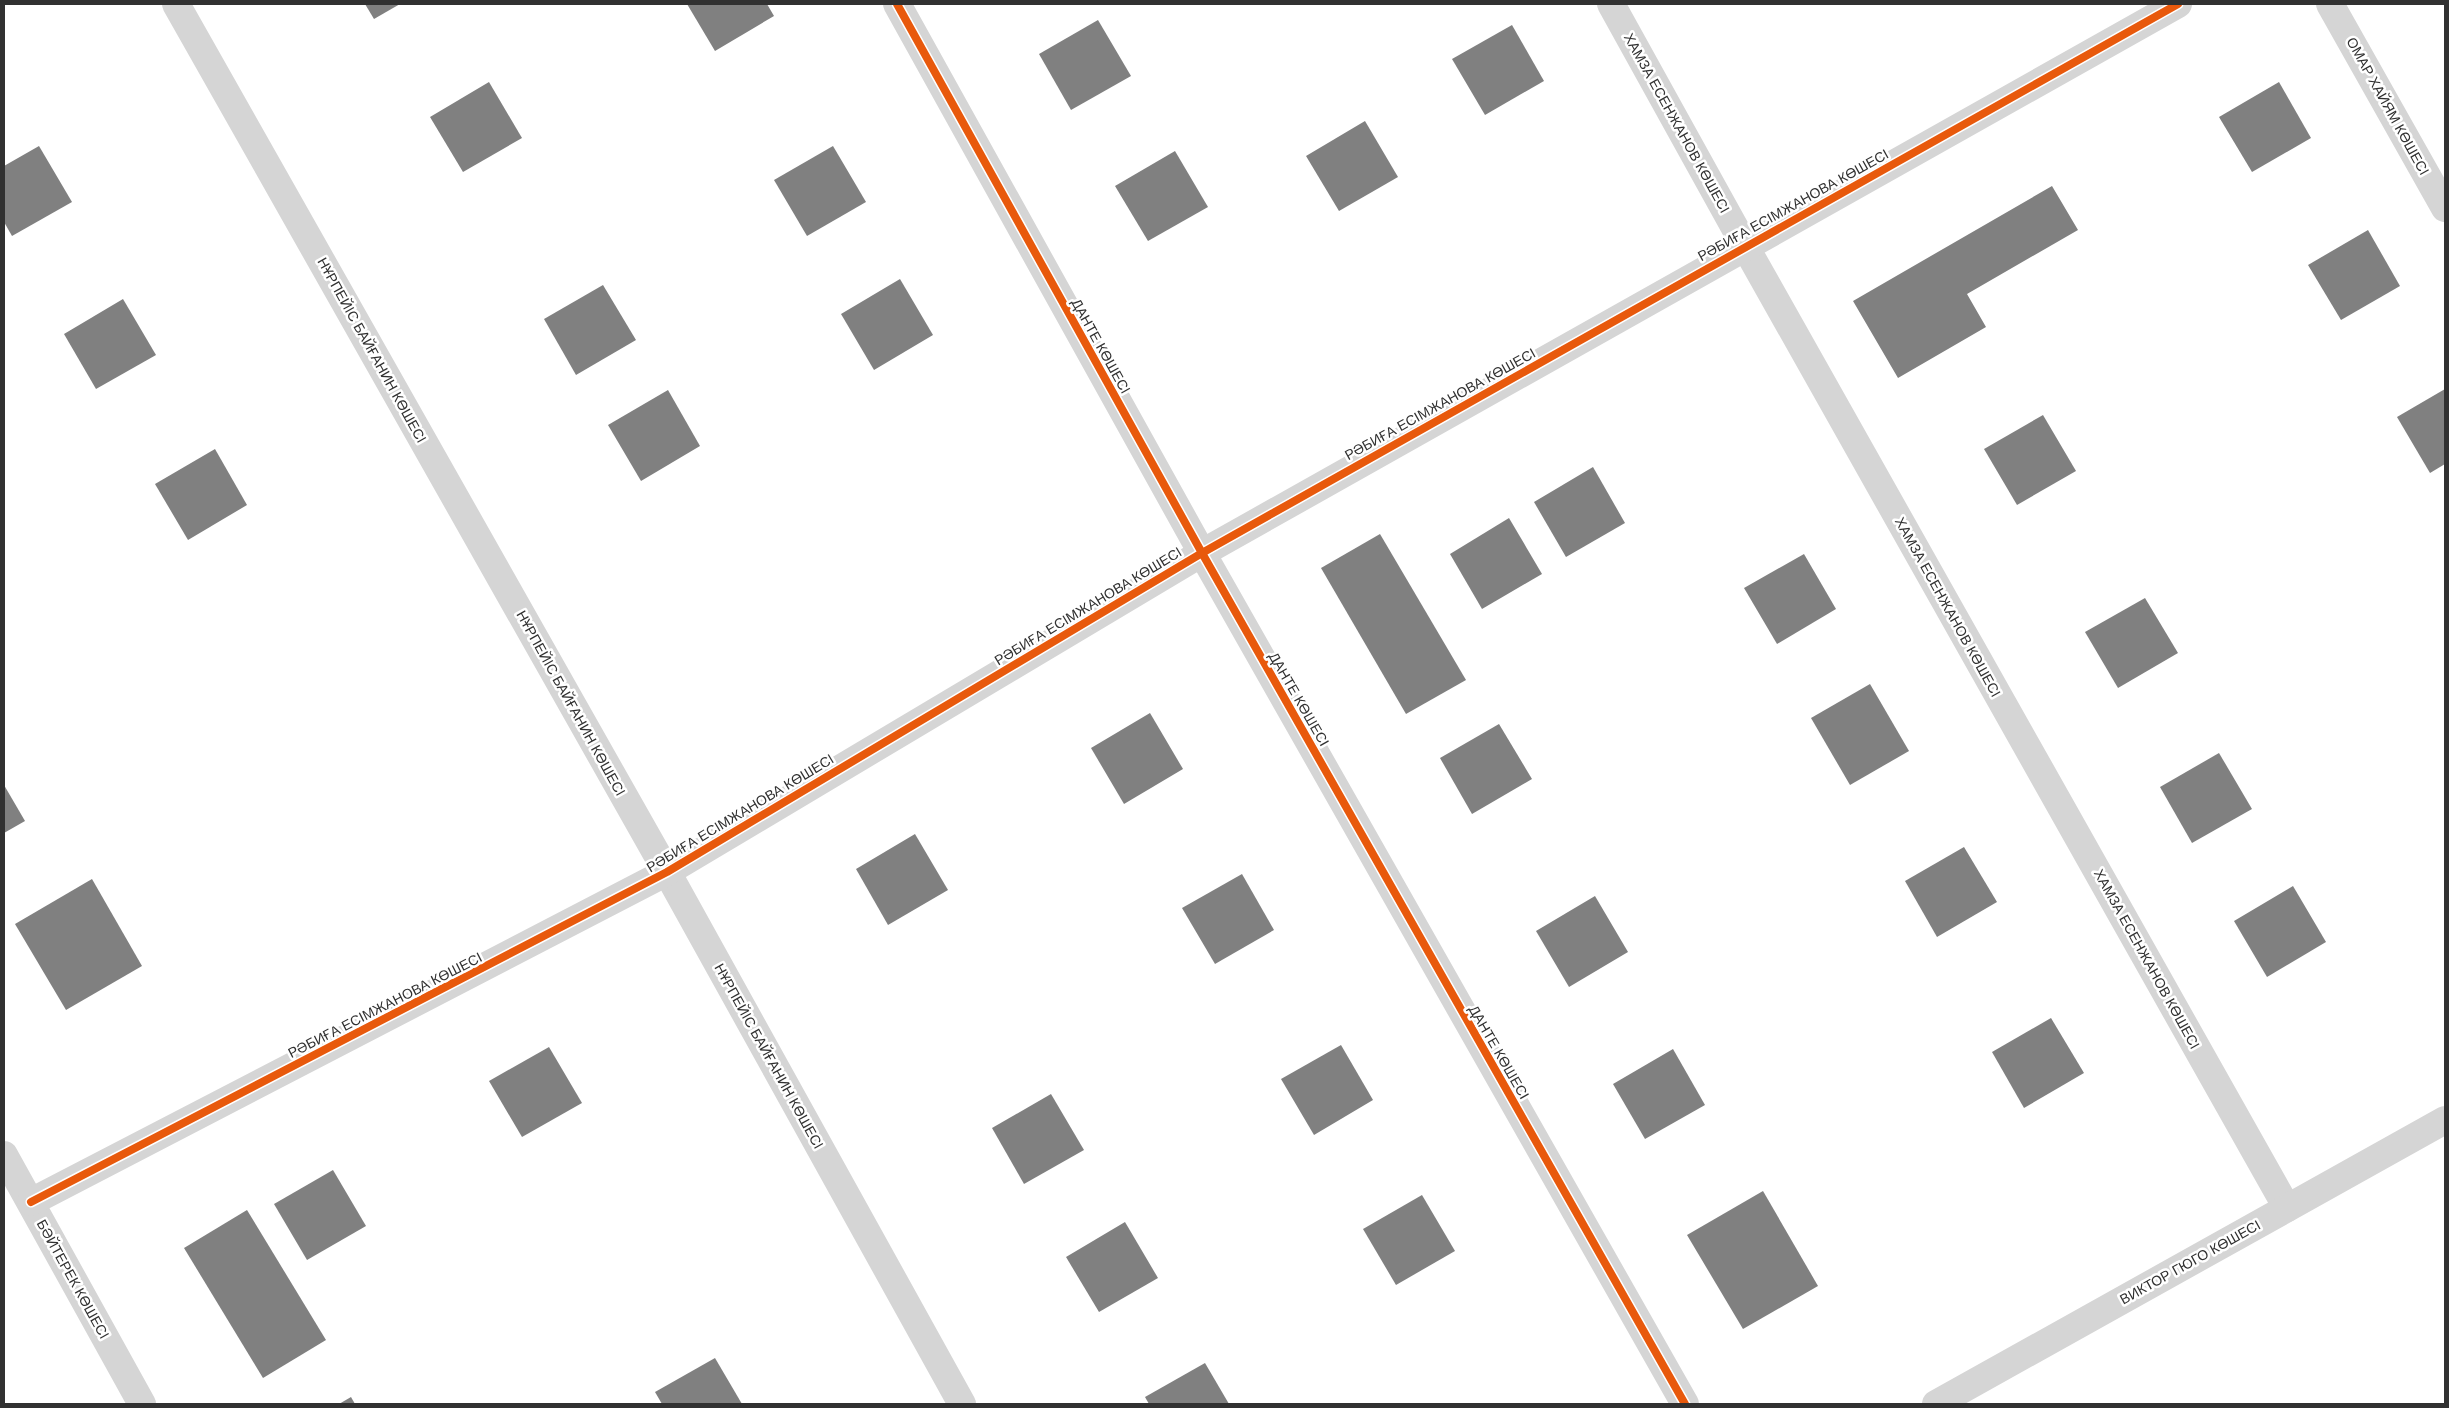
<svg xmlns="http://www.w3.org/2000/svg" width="2449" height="1408" font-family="Helvetica,sans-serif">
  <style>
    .building { fill: #808080 }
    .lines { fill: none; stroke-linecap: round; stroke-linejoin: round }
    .minor { stroke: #d5d5d5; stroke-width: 28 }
    .cycleway-casing { stroke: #fff; stroke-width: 11 }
    .cycleway { stroke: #e8590c; stroke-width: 8 }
    .labels { text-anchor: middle; stroke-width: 5; stroke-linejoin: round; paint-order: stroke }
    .street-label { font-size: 14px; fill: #313131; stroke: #fff }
  </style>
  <rect width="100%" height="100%" fill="#fff"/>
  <g class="building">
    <path d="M365,4H400L374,19Z"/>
    <path d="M687,4H767L774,16L715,51Z"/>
    <path d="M1098,20L1131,76L1071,110L1039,54Z"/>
    <path d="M1512,25L1544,81L1485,115L1452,59Z"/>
    <path d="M489,82L522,138L463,172L430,117Z"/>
    <path d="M2279,82L2311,138L2252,172L2219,117Z"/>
    <path d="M1365,121L1398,177L1339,211L1306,156Z"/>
    <path d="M39,146L72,202L12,236L4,222V166Z"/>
    <path d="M833,146L866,202L807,236L774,180Z"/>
    <path d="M1175,151L1208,207L1148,241L1115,186Z"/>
    <path d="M2052,186L2078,230L1967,294L1986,327L1898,378L1853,301Z"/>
    <path d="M2368,230L2400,286L2341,320L2308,265Z"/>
    <path d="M900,279L933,335L874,370L841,314Z"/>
    <path d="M603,285L636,340L576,375L544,319Z"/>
    <path d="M123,299L156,355L96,389L64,334Z"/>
    <path d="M2445,389V464L2430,473L2397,417Z"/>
    <path d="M668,390L700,446L641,481L608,425Z"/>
    <path d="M2043,415L2076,471L2017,505L1984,449Z"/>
    <path d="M215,449L247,505L188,540L155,484Z"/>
    <path d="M1593,467L1625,523L1566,557L1534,502Z"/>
    <path d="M1509,518L1542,574L1482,609L1450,554Z"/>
    <path d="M1380,534L1466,680L1406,714L1321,568Z"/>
    <path d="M1804,554L1836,609L1777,644L1744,588Z"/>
    <path d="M2145,598L2178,653L2118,688L2085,632Z"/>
    <path d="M1870,684L1909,751L1850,785L1811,718Z"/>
    <path d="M1150,713L1183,769L1124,804L1091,748Z"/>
    <path d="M1499,724L1532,779L1472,814L1440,758Z"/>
    <path d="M2219,753L2252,809L2192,843L2160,787Z"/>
    <path d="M4,785L25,821L4,833Z"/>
    <path d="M915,834L948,890L888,925L856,869Z"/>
    <path d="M1964,847L1997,902L1937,937L1905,881Z"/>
    <path d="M1242,874L1274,930L1215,964L1182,908Z"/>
    <path d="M92,879L142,966L66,1010L15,924Z"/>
    <path d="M2293,886L2326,942L2267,977L2234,921Z"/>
    <path d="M1595,896L1628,952L1569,987L1536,931Z"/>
    <path d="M2051,1018L2084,1073L2024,1108L1992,1052Z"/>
    <path d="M1341,1045L1373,1100L1314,1135L1281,1079Z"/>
    <path d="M549,1047L582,1103L522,1137L489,1081Z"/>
    <path d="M1673,1049L1705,1105L1645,1139L1613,1084Z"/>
    <path d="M1051,1094L1084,1150L1024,1184L992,1128Z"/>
    <path d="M333,1170L366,1226L307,1260L274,1204Z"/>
    <path d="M1763,1191L1818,1286L1743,1329L1687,1235Z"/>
    <path d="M1422,1195L1455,1251L1396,1285L1363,1229Z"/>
    <path d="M247,1210L326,1340L263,1378L184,1248Z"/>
    <path d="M1125,1222L1158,1278L1099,1312L1066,1257Z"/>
    <path d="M715,1358L742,1404H662L655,1392Z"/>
    <path d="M1205,1363L1229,1404H1149L1145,1397Z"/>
    <path d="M351,1397L355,1404H339Z"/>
  </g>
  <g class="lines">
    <g class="minor">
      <path d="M176,4L667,872L962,1404"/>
      <path d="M897,4L1202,553L1685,1404"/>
      <path d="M1611,4L1745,246L2287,1208"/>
      <path d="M2330,4L2445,208"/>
      <path d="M4,1155L142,1404"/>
      <path d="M31,1202L667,872L1202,553L2178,4"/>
      <path d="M1936,1404L2445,1120"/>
    </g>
    <g class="cycleway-casing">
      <g id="cycleway">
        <path d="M897,4L1202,553L1685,1404"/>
        <path d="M31,1202L667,872L1202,553L2178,4"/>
      </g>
    </g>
    <use href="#cycleway" class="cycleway"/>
  </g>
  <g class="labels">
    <g class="street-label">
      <text transform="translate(2388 106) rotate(61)" y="5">ОМАР ХАЙЯМ КӨШЕСІ</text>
      <text transform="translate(1677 123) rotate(61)" y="5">ХАМЗА ЕСЕНЖАНОВ КӨШЕСІ</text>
      <text transform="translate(1793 205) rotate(-29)" y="5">РӘБИҒА ЕСІМЖАНОВА КӨШЕСІ</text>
      <text transform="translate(1101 346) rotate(61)" y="5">ДАНТЕ КӨШЕСІ</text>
      <text transform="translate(372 350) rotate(61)" y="5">НҰРПЕЙІС БАЙҒАНИН КӨШЕСІ</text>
      <text transform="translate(1440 404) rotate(-29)" y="5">РӘБИҒА ЕСІМЖАНОВА КӨШЕСІ</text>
      <text transform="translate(1088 606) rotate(-31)" y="5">РӘБИҒА ЕСІМЖАНОВА КӨШЕСІ</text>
      <text transform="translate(1948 607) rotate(61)" y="5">ХАМЗА ЕСЕНЖАНОВ КӨШЕСІ</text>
      <text transform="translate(1299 699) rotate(60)" y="5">ДАНТЕ КӨШЕСІ</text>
      <text transform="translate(571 703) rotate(61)" y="5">НҰРПЕЙІС БАЙҒАНИН КӨШЕСІ</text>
      <text transform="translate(740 813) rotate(-31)" y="5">РӘБИҒА ЕСІМЖАНОВА КӨШЕСІ</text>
      <text transform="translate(2147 959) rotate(61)" y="5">ХАМЗА ЕСЕНЖАНОВ КӨШЕСІ</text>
      <text transform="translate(385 1005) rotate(-27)" y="5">РӘБИҒА ЕСІМЖАНОВА КӨШЕСІ</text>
      <text transform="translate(1499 1052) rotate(60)" y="5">ДАНТЕ КӨШЕСІ</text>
      <text transform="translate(769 1056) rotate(61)" y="5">НҰРПЕЙІС БАЙҒАНИН КӨШЕСІ</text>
      <text transform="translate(2190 1262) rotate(-29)" y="5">ВИКТОР ГЮГО КӨШЕСІ</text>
      <text transform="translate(73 1279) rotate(61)" y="5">БӘЙТЕРЕК КӨШЕСІ</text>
    </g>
  </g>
  <rect width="2449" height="1408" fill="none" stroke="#313131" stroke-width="10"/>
</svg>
